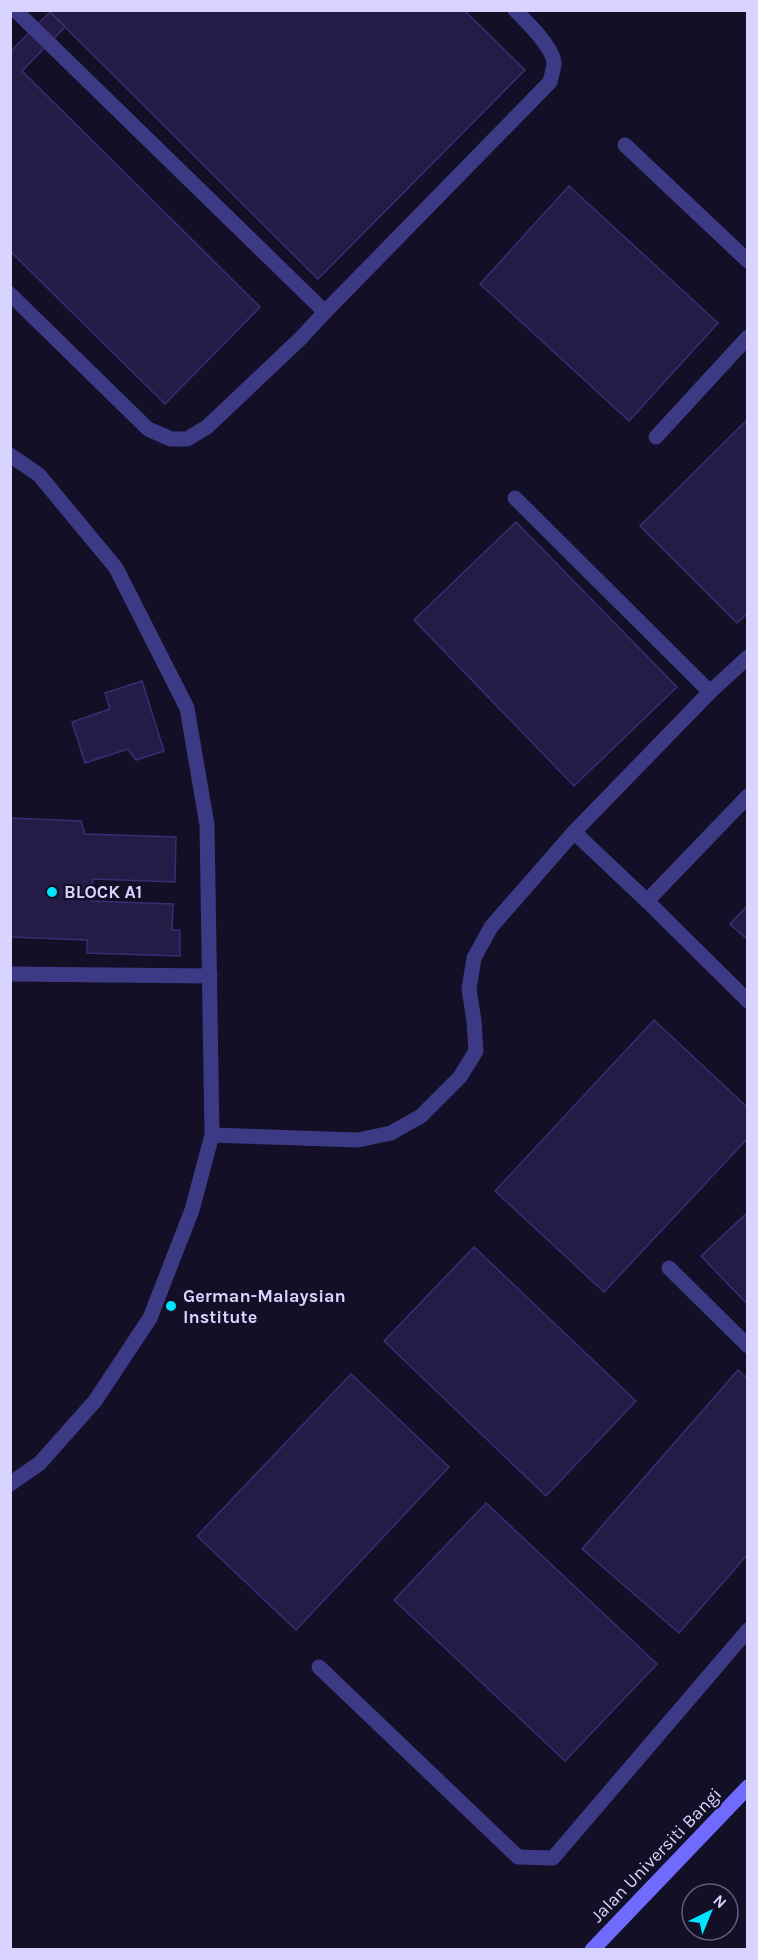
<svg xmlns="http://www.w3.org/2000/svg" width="758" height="1960" font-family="Karla,sans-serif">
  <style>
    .building { fill: #241b47; stroke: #3b2d73; stroke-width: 1.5 }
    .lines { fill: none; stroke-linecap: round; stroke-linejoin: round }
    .lane { stroke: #3d3a85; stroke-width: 15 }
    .street { stroke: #3d3a85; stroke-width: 15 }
    .secondary { stroke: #6f6bff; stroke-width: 15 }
    .poi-dot { fill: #00e5ff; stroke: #130f26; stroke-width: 2 }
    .labels { text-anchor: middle; stroke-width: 4.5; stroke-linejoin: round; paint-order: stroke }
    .poi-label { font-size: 18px; font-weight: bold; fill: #d9d4ff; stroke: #130f26; text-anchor: start }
    .street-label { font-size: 18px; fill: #d9d4ff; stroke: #130f26 }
  </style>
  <rect width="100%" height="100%" fill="#130f26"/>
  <g class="building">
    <path d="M48,10H464L525,70L318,279Z"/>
    <path d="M50,12L65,27L22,71L260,307L165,404L10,251V52Z"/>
    <path d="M569,186L718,323L629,421L480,284Z"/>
    <path d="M748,419V613L737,623L640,526Z"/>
    <path d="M516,522L677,687L574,786L414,620Z"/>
    <path d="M142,681L164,751L136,760L128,749L85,763L72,722L110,709L105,693Z"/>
    <path d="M10,818L81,821L85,834L176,837L175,882L93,879L92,901L173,904L172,930H180V956L87,953V940L10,937Z"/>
    <path d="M748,905V940L730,924Z"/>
    <path d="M654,1020L748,1108V1138L604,1292L495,1191Z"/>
    <path d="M748,1212V1305L701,1256Z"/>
    <path d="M474,1247L636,1401L546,1496L384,1341Z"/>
    <path d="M738,1370L748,1379V1554L679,1633L582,1549Z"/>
    <path d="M351,1374L449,1467L296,1630L197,1536Z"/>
    <path d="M486,1503L657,1664L565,1761L394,1600Z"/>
  </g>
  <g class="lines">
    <g class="lane">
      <path d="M625,145L748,261"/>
      <path d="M10,294L148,429L171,439H187L207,427L302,337L325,312L15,10"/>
      <path d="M325,312L550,82C551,76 554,69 554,63C553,47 526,21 515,10"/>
      <path d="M656,437L748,337"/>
      <path d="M10,455L39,475L116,568L187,708L207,825L212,1135L192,1210L150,1318L95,1401L40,1463L10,1484"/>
      <path d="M515,498L710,692"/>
      <path d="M574,832L647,901L748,1001"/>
      <path d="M647,901L748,796"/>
      <path d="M10,974L210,976"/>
      <path d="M212,1135L358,1140L391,1133L421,1116L460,1077L476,1051L474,1021L469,989L474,958L491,927L574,832L710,692L748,657"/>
      <path d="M669,1268L748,1346"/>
    </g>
    <path class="street" d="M319,1667L518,1857L553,1858L748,1630"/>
    <path class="secondary" d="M592,1950L748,1787"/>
  </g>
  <g class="poi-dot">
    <circle cx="52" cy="892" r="6"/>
    <circle cx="171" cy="1306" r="6"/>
  </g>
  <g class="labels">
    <g class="poi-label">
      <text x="64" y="898">BLOCK A1</text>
      <text x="183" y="1302">German-Malaysian<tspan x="183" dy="21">Institute</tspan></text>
    </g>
    <g class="street-label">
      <text transform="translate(656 1855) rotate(-46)" y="6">Jalan Universiti Bangi</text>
    </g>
  </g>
  <rect width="758" height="1960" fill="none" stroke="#d9d4ff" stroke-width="24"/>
  <g transform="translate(710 1912) rotate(43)"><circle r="28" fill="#130f26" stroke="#625e7d" stroke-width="1.5"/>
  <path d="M0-4.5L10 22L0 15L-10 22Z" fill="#00e5ff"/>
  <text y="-9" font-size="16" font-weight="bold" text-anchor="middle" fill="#d9d4ff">N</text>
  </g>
</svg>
